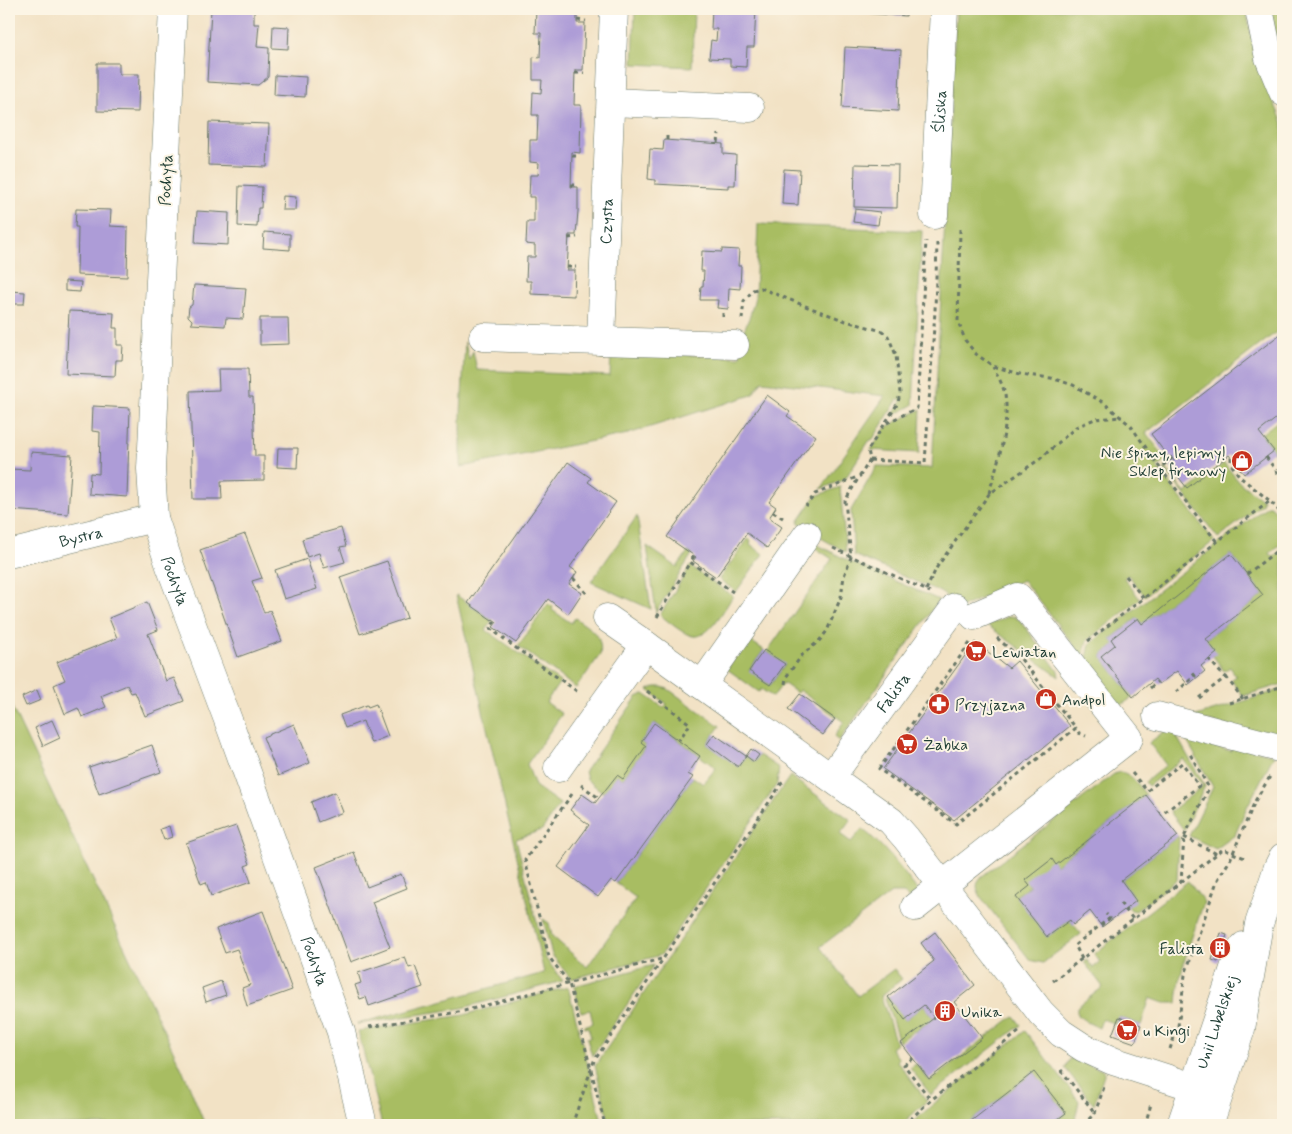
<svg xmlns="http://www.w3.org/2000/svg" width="1292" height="1134" font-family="Mynerve,sans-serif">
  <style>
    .green { fill: #a8bd62; stroke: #647d4b }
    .building { fill: #ad9cd7 }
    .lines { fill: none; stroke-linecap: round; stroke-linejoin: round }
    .minor-casing { stroke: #697767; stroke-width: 29 }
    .path { stroke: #697767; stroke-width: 3; stroke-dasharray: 4 4; stroke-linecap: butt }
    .minor { stroke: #fff; stroke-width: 28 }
    .labels { text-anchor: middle; stroke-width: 4; stroke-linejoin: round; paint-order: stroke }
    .street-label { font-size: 16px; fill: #1f3d34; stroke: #fcf5e5 }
    .poi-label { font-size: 16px; fill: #1f3d34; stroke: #fcf5e5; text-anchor: start }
  </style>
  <rect width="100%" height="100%" fill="#fcf5e5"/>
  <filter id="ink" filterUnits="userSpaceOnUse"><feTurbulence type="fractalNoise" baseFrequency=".02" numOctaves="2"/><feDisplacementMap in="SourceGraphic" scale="10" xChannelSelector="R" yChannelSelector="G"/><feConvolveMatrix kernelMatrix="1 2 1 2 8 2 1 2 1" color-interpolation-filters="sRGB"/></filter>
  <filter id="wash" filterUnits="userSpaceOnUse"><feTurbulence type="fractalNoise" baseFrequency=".0096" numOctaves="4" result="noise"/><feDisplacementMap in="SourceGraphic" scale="20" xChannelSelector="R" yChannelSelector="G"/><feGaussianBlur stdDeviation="1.12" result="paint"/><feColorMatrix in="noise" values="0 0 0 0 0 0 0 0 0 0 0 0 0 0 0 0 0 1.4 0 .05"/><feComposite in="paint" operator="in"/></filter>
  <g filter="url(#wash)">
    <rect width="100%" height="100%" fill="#f2e2c5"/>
    <g class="green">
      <path d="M635,9H694L692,67L633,64Z"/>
      <path d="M956,9H1246L1257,61L1263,77L1283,123V171H1278L1283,193V327L1146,433L1167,460L1157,467L1214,541L1145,596L1128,575L1124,578L1140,599L1087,641L1083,657L1023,580L962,607L940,592L854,555L851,510L877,466L932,468Z"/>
      <path d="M1270,9H1283V24L1281,25L1283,29V64Z"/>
      <path d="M758,224L922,231L913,405L892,416L902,401L898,399L873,439L869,441L845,479L821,489L885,396L762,381L752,395L628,434L461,467V413L465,342L469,360L473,351L477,370L610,376L611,352L740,357L741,337L750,316L755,297Z"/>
      <path d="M921,409L919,453L871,450L886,427Z"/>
      <path d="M1283,417V464L1261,434Z"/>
      <path d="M1224,463L1240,483L1263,500L1262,504L1218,538L1164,468L1165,467L1185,493Z"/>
      <path d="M840,487L846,552L821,538L798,522L816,496Z"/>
      <path d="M1267,506H1271L1283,520V542L1270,553L1273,557L1283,549V684L1243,696L1231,680L1236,676L1230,667L1224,671L1213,656L1206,639L1263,595L1231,554L1142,624L1137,618L1111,639L1115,645L1101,656L1133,697L1120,706L1086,662L1090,644Z"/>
      <path d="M637,516L651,609L591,582Z"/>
      <path d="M748,539L751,541L750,544L763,554L736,592L719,579Z"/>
      <path d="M816,544L849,561L939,600L839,741L834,737L844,722L799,690L797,693L783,683L773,697L761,689L759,692L727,669L749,640L764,650L749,670L770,685L785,665L767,652L832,559L814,547Z"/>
      <path d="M647,546L677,567L688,552L692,554L656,612Z"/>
      <path d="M690,566L733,596C725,608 709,639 693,636C684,635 668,621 660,615Z"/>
      <path d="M456,595L492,620L486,630L560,682L546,702L562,714L527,764L535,786L560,804L542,830L516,839L546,959L563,981L462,1008L357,1024L544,973Z"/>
      <path d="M548,604L553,607L552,610L571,623L575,618C589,628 604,635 600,655L576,688L518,646Z"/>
      <path d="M1010,616L1015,617L1020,620L1058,671L1059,677L987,625Z"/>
      <path d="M655,687H662L668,689L720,726L707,744L738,766L746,756L754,762L759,755L779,768L777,784L661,955L571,979L552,955L543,919L549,923L552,936L587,967L636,898L616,883L693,777L703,784L716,768L655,723L641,742L646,746L623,779L617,775L604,793L587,780L585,771L637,697L644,694L664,708L667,704L648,690Z"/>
      <path d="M1283,689V741L1193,717Z"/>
      <path d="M9,701L187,1080L205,1125H9Z"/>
      <path d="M1167,729L1173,730L1205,786L1184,830L1170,812L1203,786L1183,759L1148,786L1145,782L1166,765L1149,743Z"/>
      <path d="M1182,732L1193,735L1192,741L1231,751L1233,745L1274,755L1246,809L1235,835L1216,849L1189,836L1213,787Z"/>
      <path d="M1120,772C1133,774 1138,785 1146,795L1056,865L1052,860L1026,880L1030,886L1016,896L1047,937L1070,920L1081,934L1043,963L1030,960L980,896C976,888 976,884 981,877L1114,774Z"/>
      <path d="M790,776L851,820L840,834L851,842L862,829C885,846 900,868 918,891L909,899L904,893H891L820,947L858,996L894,969L902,979L881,996L896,1044L891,1048L899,1059L897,1061L927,1101L901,1125H610L595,1066Z"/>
      <path d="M1178,836L1179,838L1177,879L1136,911L1131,910L1123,900L1131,894L1121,880Z"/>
      <path d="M1188,881L1204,902C1193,935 1179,968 1177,1003H1164L1150,998L1141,1025L1119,1017L1116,1024L1102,1019L1099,1028L1087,1022L1077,1015V1007L1103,987L1084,962L1087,960L1093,968L1100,962L1094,954Z"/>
      <path d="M654,965L592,1056L587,1038L591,1037L588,1027L585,1028L584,1026L593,1023L590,1010L581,1012L574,986Z"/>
      <path d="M568,987L603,1125H382L358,1031L464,1015Z"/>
      <path d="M888,997L905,1020L924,1005L934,1018L915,1032L914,1031L899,1042L885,998Z"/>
      <path d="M1014,1016L1021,1025L931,1095L910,1068L916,1064L930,1081Z"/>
      <path d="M1025,1031L1079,1101L1074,1125H1050L1066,1113L1034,1072L966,1125H910L931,1106Z"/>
      <path d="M1070,1058L1105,1071L1094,1105L1065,1068Z"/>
    </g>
    <g id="blocks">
      <g class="building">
        <path d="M211,9H254V24H259L257,47L269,48L268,77L258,85L207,82Z"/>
        <path d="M545,9H577V23H585L583,70H575L574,105H581L580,153L572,152L571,187H578V211L576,235H569L567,270H575L574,296L531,294V281H526L527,257H535V245L526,244L527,222H534V197H529L530,175H538L539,163L530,162V140H537L538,115H532L533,92L541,93L542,80H533V57L540,58L541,33H535L536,10H544Z"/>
        <path d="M712,9H756L754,47H747L746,67L730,66V59L709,58L711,40L716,41L717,29H711Z"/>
        <path d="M862,9H907L906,16L861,13Z"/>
        <path d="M273,26L289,27L288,49L272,48Z"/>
        <path d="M845,47L901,50L898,111L842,108Z"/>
        <path d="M97,63H119V74H139L138,112L97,111Z"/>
        <path d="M275,75L306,77L305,97L274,95Z"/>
        <path d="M209,122L269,124L267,167L208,165Z"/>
        <path d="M664,140L723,144V154L736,155L735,185H728V188L655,184V180L648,179L650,149L663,150Z"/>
        <path d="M855,164L898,165L897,208L854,207Z"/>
        <path d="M784,169L800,170L798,205L782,204Z"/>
        <path d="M239,186L262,187L261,208H258L257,227L238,226Z"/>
        <path d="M283,196L296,197L295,210H282Z"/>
        <path d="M76,209L111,210L110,226L128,227L127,277L77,275L78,227H75Z"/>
        <path d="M855,209L880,212L878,225L853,222Z"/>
        <path d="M197,211L229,213L228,245L195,243Z"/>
        <path d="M264,232L290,234V250L263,248Z"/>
        <path d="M722,249L739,250L738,266H741L740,289L729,288L728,309L717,308L718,300H700L701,286H703L704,271H701L702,251L722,252Z"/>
        <path d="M65,281L81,282L80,292L65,291Z"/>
        <path d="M194,285L246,288L243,319L226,318L225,326L191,324L192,320L188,316L189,307L192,305Z"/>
        <path d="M10,291L25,292L24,304H9Z"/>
        <path d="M69,311L114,313L113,328H117V345H123L122,360H116L115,376L66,374Z"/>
        <path d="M260,318H288L289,344L260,345Z"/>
        <path d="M1283,332V413L1259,432L1274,451L1244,474L1229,455L1187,488L1169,465L1174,461L1171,456L1169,458L1151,434Z"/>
        <path d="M218,369H248L249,397H253L255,456H264V480L221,481L222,499H193L190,391L219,390Z"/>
        <path d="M767,395L790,412L787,416L816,436L769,502L776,507L769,518L782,527L767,548L747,533L716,577L693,561L696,557L667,537Z"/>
        <path d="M93,406L130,408L127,497L89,494L90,473L99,474L100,432L92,431Z"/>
        <path d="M278,448H298L297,468L277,467Z"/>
        <path d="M31,452L72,455L68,514L9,510V469L30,470Z"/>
        <path d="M568,462L591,478L588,482L616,502L570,567L577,572L569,584L582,593L568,614L548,599L516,643L493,627L497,622L493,619L492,620L468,603Z"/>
        <path d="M341,528L346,546L340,547L345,562L324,568L319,553L307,557L302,539Z"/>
        <path d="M245,534L262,578L252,581L264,613L270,610L282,641L238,657L200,550Z"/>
        <path d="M1231,554L1263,595L1206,639L1217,653L1201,666L1205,671L1188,685L1177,671L1159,684L1155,679L1133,697L1101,656L1115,645L1111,639L1138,618L1142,624Z"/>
        <path d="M307,559L317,589L284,599L275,570Z"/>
        <path d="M387,561L407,618L360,634L340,577Z"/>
        <path d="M147,602L158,630L148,634L166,681L174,678L184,701L145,716L135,692L131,693L127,685L101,696L106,707L82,717L78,708L65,714L54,685L65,680L57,662L117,638L109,618Z"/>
        <path d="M975,642L1009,668L1017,661L1070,726L954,820L883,769Z"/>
        <path d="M764,650L785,664L770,685L749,671Z"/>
        <path d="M37,690L41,700L26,706L22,697Z"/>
        <path d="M800,694L835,719L823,735L788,709Z"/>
        <path d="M376,704L388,736L371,743L363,721L345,728L340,715L367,705L368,707Z"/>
        <path d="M52,720L60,738L43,746L35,728Z"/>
        <path d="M654,723L700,756L688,774L693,777L616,883L611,880L598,897L558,867L589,825L570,810L582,794L595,803L617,775L623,779L646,746L641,742Z"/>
        <path d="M294,724L310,763L278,776L263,737Z"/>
        <path d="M714,734L746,756L738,767L707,744Z"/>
        <path d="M152,745L161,772L99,794L89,767Z"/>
        <path d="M751,749L759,755L754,762L746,756Z"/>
        <path d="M335,792L343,812L318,822L311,802Z"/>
        <path d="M1146,795L1178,836L1121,880L1136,901L1102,927L1090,911L1073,925L1070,920L1047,937L1016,897L1030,886L1025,880L1052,859L1056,865Z"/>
        <path d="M169,826L172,837L164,840L160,829Z"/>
        <path d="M236,826L250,864L245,866L251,882L211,896L206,882L201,884L186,843Z"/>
        <path d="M354,852L367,887L401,874L407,888L372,902L390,947L351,962L316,867Z"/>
        <path d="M263,911L292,990L247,1006L242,988L250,985L237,949L225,953L216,929Z"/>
        <path d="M935,932L975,985L954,1002L982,1038L929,1079L901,1043L934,1018L924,1005L905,1020L888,997L934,961L921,943Z"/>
        <path d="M1221,933L1227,935L1218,962L1212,960Z"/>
        <path d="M405,957L409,968L415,966L423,987L369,1006L366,997L360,999L355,985L361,983L358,973Z"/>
        <path d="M221,981L226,995L206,1002L202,988Z"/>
        <path d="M1119,1017L1141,1025L1135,1043L1112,1035Z"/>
        <path d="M1034,1072L1066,1113L1050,1125H966Z"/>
      </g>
    </g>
  </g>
  <g filter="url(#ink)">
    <use href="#blocks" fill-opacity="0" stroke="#697767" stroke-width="1"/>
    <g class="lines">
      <g class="minor-casing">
        <g id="minor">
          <path id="s1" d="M173,9L151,469L154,518L170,566L231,728L341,1032L363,1125"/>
          <path d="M1259,9L1269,58L1283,92"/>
          <path d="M611,102L750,108"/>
          <path id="s2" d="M934,215L944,9"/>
          <path id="s3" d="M483,337L601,341L614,9"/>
          <path d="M601,341L735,345"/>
          <path id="s4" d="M9,554L154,518"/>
          <path d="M607,618L646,645"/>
          <path d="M702,685L807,535"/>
          <path d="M1157,716L1283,749"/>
          <path d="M558,768L646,645L891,821L906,838L1041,1013L1061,1033L1084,1048L1113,1061L1206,1091"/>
          <path id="s5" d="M831,777L955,607"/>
          <path d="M915,907L1129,738L1018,597L974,616"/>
          <path id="s6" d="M1181,1125L1240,951L1244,946"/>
          <path d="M1209,1125L1241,1029L1259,924L1278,867L1283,857"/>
        </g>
      </g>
      <g class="path">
        <path d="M577,20L586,21"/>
        <path d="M575,73H584"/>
        <path d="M667,140V133"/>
        <path d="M718,143L719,134"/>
        <path d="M572,156H580"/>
        <path d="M571,185H579"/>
        <path d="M960,229L958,321L965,340L976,354L993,366L1020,374L1051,378L1073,385L1104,403L1131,426L1160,468"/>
        <path d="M568,238L577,237"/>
        <path d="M567,267H576"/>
        <path d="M723,317V309"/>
        <path d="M742,319L744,301L753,290L761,288L808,307L846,321L882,331L888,336L896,355L900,393L898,403L868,450L870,460L860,476L815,494L806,506"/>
        <path d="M887,423L917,408L926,241"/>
        <path d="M1231,457V464L1240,477L1270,501"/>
        <path d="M1266,457L1283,480"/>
        <path d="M1172,458L1160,468L1217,542"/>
        <path d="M870,460L925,463L935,311L937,243"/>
        <path d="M989,493C997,465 1010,424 1005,395C1003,385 998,376 993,367"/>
        <path d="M773,512L783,518"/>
        <path d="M833,548L930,592"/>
        <path d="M694,556L690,562L733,592"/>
        <path d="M1247,574L1283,546"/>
        <path d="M1126,576L1144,599"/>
        <path d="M573,578L589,596"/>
        <path d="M926,590L937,567L989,494L1040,459L1076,427L1095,419L1122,417"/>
        <path d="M657,617L690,562"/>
        <path d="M495,621L490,628L516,648L578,692"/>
        <path d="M997,638L1020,658L1076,728"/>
        <path d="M1088,641L1270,501L1283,515"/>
        <path d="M970,643L879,769L956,824L1076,728L1079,733L1086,736"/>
        <path d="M1226,677L1243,699"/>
        <path d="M785,684L786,677L803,654L819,641L827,631L841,597L844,576L851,557L845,501L859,477"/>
        <path d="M1150,688L1157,682"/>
        <path d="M647,691L690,724L679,740"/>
        <path d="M1176,692L1195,676L1192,672"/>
        <path d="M1199,698L1226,677L1220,672L1209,659"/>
        <path d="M1229,703L1283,686"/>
        <path d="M1132,773L1147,791L1182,763L1199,786L1161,815"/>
        <path d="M581,785L599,798"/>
        <path d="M572,794L525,860L549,957L569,983L605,1125"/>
        <path d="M1184,837L1217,854"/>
        <path d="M1181,882L1223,849L1245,858"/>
        <path d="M1120,903L1133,919"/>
        <path d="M1082,959L1075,945L1110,918L1106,914"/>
        <path d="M1053,981L1181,882L1184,837L1209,788L1190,754"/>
        <path d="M369,1027L464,1011L665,958"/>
        <path d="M1170,1049L1178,1026L1185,975L1217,881L1230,860L1255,801L1271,775"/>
        <path d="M913,1058L904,1065L931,1100"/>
        <path d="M1061,1070L1095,1113"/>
        <path d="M572,1125L594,1061L784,780"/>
        <path d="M904,1125L931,1100L1020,1031"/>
        <path d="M1083,1125L1095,1113L1104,1087"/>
        <path d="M1145,1125L1151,1104"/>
      </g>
      <use href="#minor" class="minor"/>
    </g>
  </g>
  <defs>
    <g id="shop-disc" transform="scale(1.125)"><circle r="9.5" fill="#c8321e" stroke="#fcf5e5"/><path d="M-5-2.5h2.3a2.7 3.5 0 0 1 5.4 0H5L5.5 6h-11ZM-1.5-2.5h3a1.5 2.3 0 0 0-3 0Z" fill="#fff"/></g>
    <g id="supermarket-disc" transform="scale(1.125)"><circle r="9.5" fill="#c8321e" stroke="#fcf5e5"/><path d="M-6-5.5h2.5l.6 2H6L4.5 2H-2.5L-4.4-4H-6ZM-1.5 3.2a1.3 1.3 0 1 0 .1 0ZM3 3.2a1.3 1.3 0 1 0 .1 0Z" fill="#fff"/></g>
    <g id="pharmacy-disc" transform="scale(1.125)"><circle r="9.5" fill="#c8321e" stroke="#fcf5e5"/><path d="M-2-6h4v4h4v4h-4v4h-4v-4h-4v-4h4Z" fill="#fff"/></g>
    <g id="building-disc" transform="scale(1.125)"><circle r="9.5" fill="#c8321e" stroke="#fcf5e5"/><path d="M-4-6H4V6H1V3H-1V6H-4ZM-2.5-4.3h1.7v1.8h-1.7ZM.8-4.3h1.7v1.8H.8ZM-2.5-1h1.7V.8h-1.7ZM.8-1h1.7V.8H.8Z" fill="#fff"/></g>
  </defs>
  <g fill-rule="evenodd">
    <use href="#shop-disc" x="1242" y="461"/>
    <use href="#supermarket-disc" x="976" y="651"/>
    <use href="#shop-disc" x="1046" y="699"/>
    <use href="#pharmacy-disc" x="939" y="704"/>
    <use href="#supermarket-disc" x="907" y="744"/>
    <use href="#building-disc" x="1220" y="948"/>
    <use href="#building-disc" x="945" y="1011"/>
    <use href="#supermarket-disc" x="1127" y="1030"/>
  </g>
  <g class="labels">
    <g class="street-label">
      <text dy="6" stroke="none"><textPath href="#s2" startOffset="104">Śliska</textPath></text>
      <text transform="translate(165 180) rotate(-87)" y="6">Pochyła</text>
      <text dy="6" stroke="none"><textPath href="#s3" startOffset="238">Czysta</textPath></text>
      <text dy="6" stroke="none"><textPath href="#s4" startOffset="74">Bystra</textPath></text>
      <text dy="6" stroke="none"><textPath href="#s1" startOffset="576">Pochyła</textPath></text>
      <text dy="6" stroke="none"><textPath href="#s5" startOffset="105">Falista</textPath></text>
      <text dy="6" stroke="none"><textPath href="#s1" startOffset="981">Pochyła</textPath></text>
      <text dy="6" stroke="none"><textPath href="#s6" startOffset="109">Unii Lubelskiej</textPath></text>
    </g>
    <g class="poi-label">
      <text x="1226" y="458" text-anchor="end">Nie śpimy, lepimy!<tspan x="1226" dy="18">Sklep firmowy</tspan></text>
      <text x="992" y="657">Lewiatan</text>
      <text x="1062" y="705">Andpol</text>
      <text x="955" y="710">Przyjazna</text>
      <text x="923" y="750">Żabka</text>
      <text x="1204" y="954" text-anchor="end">Falista</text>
      <text x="961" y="1017">Unika</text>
      <text x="1143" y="1036">u Kingi</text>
    </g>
  </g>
  <rect width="1292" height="1134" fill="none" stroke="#fcf5e5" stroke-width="30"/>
</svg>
